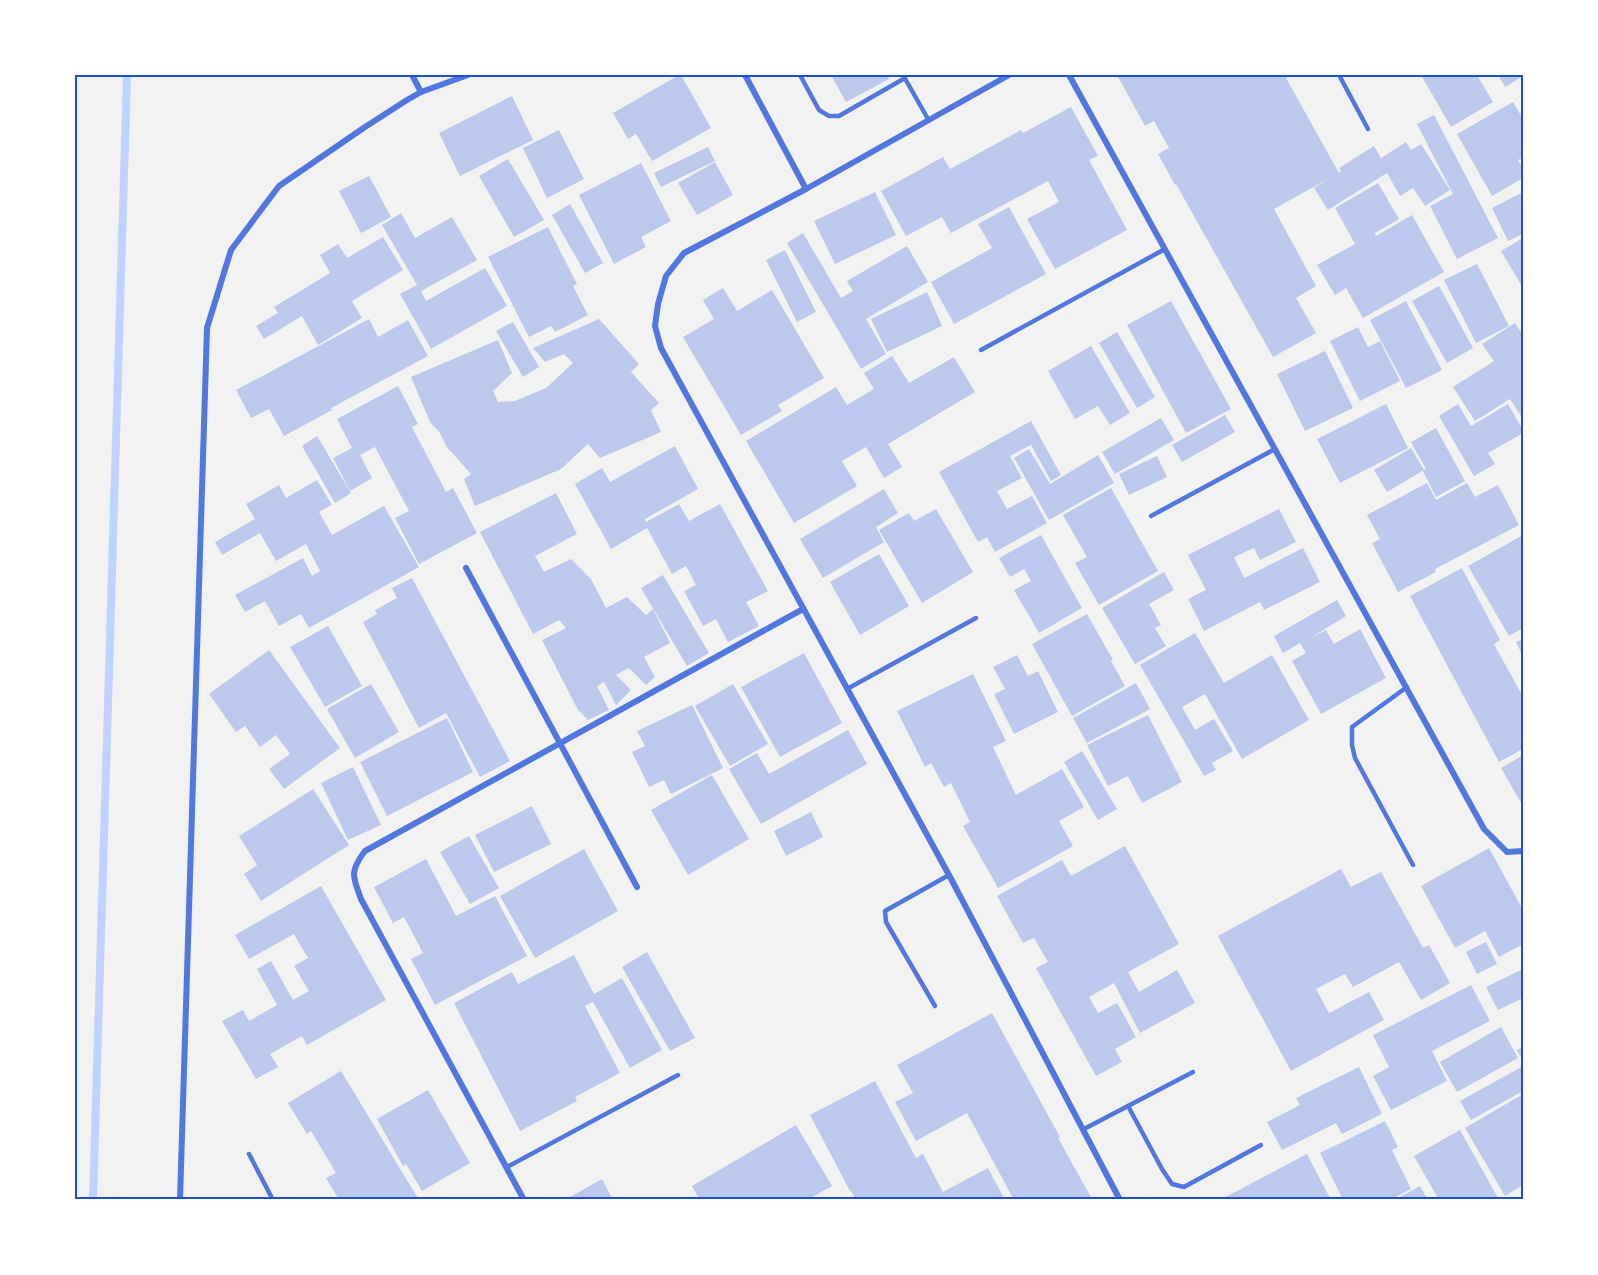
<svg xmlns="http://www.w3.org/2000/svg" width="1598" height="1275" font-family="'Zilla Slab',serif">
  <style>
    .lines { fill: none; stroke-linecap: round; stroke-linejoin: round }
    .stream { stroke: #bfd3fe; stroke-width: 8 }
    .building { fill: #bdc9ec }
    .service { stroke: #5277de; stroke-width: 4.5 }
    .minor { stroke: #5277de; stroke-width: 6 }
    .neatline { fill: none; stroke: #1d4ed8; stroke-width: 2 }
  </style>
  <rect width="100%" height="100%" fill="#f2f2f2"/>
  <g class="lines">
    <path class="stream" d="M93,1200L127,75"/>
  </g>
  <g class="building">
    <path d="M679,75H681L711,128L652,161L636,134L628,139L613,113Z"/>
    <path d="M831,75H887L889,79L846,102Z"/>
    <path d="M1117,75H1291L1286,78L1339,173L1341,171L1339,168L1374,146L1381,158L1406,142L1411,150L1421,144L1450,190L1425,206L1413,188L1400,196L1387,173L1328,210L1314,188L1326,180L1274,209L1316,286L1296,298L1316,333L1273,357L1176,184L1175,185L1158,154L1169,148L1154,121L1145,126Z"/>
    <path d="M1421,75H1477L1493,102L1451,127Z"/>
    <path d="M1498,75H1523V76L1505,87Z"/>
    <path d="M512,96L533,140L460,176L439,133Z"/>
    <path d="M1513,102L1523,119V158L1518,160L1523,169V178L1492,196L1457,134Z"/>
    <path d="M1071,107L1098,156L1089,160L1127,230L1055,269L1027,219L1059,202L1048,181L951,233L942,217L906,236L881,191L943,157L950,169L1021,130L1023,133Z"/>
    <path d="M1434,115L1498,238L1457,259L1430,206L1453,194L1417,124Z"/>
    <path d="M559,130L584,179L547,198L523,148Z"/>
    <path d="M708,147L715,161L661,187L654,173Z"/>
    <path d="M508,159L544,220L514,237L479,176Z"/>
    <path d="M715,162L733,195L697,215L678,183Z"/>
    <path d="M641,163L671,221L641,237L646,247L614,264L579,195Z"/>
    <path d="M369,176L391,217L361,233L339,191Z"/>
    <path d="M1378,183L1399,219L1375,233L1376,236L1412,215L1444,272L1363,318L1346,288L1335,295L1317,265L1355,244L1335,208Z"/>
    <path d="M875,192L896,235L835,264L814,221Z"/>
    <path d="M1523,192V234L1508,241L1492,208Z"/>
    <path d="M570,204L603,263L585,273L552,215Z"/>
    <path d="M1009,207L1046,274L954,324L931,282L992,248L978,224Z"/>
    <path d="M401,213L415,238L452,217L477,260L421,291L426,301L485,268L507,306L431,349L400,294L417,285L382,225Z"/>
    <path d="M548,227L577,284L573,286L588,315L555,332L551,326L529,337L488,257Z"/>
    <path d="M803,233L841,298L853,291L847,281L907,246L928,282L866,319L886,354L861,369L787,243Z"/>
    <path d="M383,237L403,270L352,301L362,318L318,345L302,316L264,339L256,326L278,313L274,307L330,273L320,255L338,244L347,258Z"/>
    <path d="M1523,238V288L1501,251Z"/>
    <path d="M785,250L816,312L797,322L766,260Z"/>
    <path d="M1477,264L1509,326L1476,343L1444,280Z"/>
    <path d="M1439,286L1473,348L1447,363L1412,301Z"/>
    <path d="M723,288L737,311L772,290L824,378L778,405L782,411L741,435L683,337L714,319L703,300Z"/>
    <path d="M927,292L942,326L887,352L871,319Z"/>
    <path d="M1171,301L1231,409L1186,433L1127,325Z"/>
    <path d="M1406,301L1442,370L1406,388L1370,320Z"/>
    <path d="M369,319L378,337L408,320L428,356L331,408L332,410L284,436L269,409L251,418L236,390Z"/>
    <path d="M599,319L639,364L631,372L659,403L651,410L661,432L600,458L588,444L561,469L475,506L464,479L471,474L446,446L440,433L430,422L411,377L498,340L512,373L493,391L498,402L515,401L546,388L573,363L564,354L545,362L533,348Z"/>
    <path d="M513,322L539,367L523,377L496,331Z"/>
    <path d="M1515,323L1523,335V419L1510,399L1475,421L1453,387L1494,361L1482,344Z"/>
    <path d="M1358,327L1368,347L1380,341L1400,381L1360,401L1330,341Z"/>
    <path d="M1117,332L1155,397L1137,408L1099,343Z"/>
    <path d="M1091,346L1130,413L1110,425L1098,406L1075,419L1048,371Z"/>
    <path d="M1325,351L1353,408L1305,431L1277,374Z"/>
    <path d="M892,356L909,383L954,357L975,392L888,444L902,467L884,478L866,447L842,461L857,486L794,523L746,441L836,387L847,405L874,389L864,373Z"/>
    <path d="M398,386L418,424L412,427L446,492L453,488L477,533L419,564L395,518L409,511L375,447L360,455L372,478L350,491L333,458L352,448L337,419Z"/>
    <path d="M1386,404L1408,448L1340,483L1317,439Z"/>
    <path d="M1458,404L1471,426L1508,404L1523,430V433L1488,453L1495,464L1474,476L1439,416Z"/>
    <path d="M1225,415L1235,432L1182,462L1172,445Z"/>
    <path d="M1161,418L1174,440L1115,474L1102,452Z"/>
    <path d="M1031,421L1061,475L1051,481L1031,445L1010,456L1022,478L997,491L1007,509L1032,496L1047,523L995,552L987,537L978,542L939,472Z"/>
    <path d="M1436,428L1465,481L1436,497L1423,471L1426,469L1411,442Z"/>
    <path d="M317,436L351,493L335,503L302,446Z"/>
    <path d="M675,446L698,489L645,519L646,522L679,504L689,521L720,504L768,591L746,602L759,626L728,642L716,619L703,626L684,591L696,585L686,566L672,574L647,528L611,549L575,484L602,468L610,482Z"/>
    <path d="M1411,448L1424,470L1387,492L1374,470Z"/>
    <path d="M1029,449L1050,484L1098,455L1114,483L1049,520L1014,458Z"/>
    <path d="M1157,456L1167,477L1129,495L1119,474Z"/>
    <path d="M317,480L332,505L319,512L332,535L384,506L419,567L309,628L301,614L279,626L265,601L245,612L235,595L303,558L312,576L320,571L306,544L276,561L260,533L222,555L215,542L255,519L246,504L279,485L286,498Z"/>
    <path d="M1427,483L1436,500L1467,483L1475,497L1498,485L1519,525L1435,569L1436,572L1398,592L1372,543L1380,539L1367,515Z"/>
    <path d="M1111,488L1158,571L1099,605L1075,563L1087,557L1063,515Z"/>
    <path d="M884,489L898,513L876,527L884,542L823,578L800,539Z"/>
    <path d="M556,493L577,534L535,556L544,572L571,559L591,579L606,608L627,597L646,615L653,609L670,643L644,657L655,677L646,685L629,668L616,675L631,690L616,705L604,682L597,686L609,710L588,720L578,710L542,640L566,628L559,620L533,634L480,532Z"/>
    <path d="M936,509L973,572L922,603L879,530L909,513L914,521Z"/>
    <path d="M1279,509L1296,542L1260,560L1254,548L1234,557L1244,578L1303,548L1320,582L1264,610L1260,602L1204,631L1188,599L1206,590L1188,555Z"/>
    <path d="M1041,535L1082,608L1039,633L1014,590L1031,581L1024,569L1010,577L999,558Z"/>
    <path d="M1523,535V628L1509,636L1468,566Z"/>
    <path d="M879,554L909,606L860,635L830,582Z"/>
    <path d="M1462,568L1500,640L1494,644L1523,697V749L1499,762L1410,596Z"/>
    <path d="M1164,572L1174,590L1149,604L1161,625L1155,628L1166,646L1135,664L1102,608Z"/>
    <path d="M663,575L709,653L687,666L641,588Z"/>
    <path d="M412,578L510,761L480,777L446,713L419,728L363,622L377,614L375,610L397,598L392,588Z"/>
    <path d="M1337,600L1346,616L1309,639L1326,630L1334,644L1360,629L1386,678L1321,714L1292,661L1306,653L1300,643L1283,653L1274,636Z"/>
    <path d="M1087,614L1113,660L1111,661L1125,686L1072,716L1032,644Z"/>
    <path d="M328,626L362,686L325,707L290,647Z"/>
    <path d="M1195,633L1224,683L1272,655L1309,720L1242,759L1205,694L1182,707L1195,730L1214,719L1233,751L1212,763L1216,770L1204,776L1140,665Z"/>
    <path d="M1523,639V656L1516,642Z"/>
    <path d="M269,650L340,748L284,789L269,769L290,754L276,735L260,747L245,726L236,732L209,694Z"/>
    <path d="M804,653L842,723L780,757L741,687Z"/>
    <path d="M1017,655L1028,676L1038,671L1058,712L1014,734L994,694L1005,689L993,667Z"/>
    <path d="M973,674L1006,741L993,747L1016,795L1062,769L1084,807L1059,821L1073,846L998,888L963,826L970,822L951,783L944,787L931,763L925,767L897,711Z"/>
    <path d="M1136,683L1150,709L1087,743L1073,718Z"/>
    <path d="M371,684L399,732L355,758L327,709Z"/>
    <path d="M733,684L768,744L730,766L695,706Z"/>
    <path d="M692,705L723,768L671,794L664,780L649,787L632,752L645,746L637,731Z"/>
    <path d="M1148,715L1182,782L1142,803L1128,776L1108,786L1087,745Z"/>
    <path d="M447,718L473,772L387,816L360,762Z"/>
    <path d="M848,730L867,764L761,824L729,769L757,753L769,774Z"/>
    <path d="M1082,751L1117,809L1098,820L1064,762Z"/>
    <path d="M1523,755V806L1501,768Z"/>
    <path d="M353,767L381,825L348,840L321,783Z"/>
    <path d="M712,775L749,839L688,875L651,810Z"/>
    <path d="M313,789L349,845L261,901L244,874L257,865L239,836Z"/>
    <path d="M532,806L551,844L494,872L475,835Z"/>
    <path d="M811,812L823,837L786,856L774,831Z"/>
    <path d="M469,836L499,888L470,904L440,852Z"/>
    <path d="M1125,846L1179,944L1128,972L1139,992L1177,970L1195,1003L1140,1033L1114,983L1089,997L1098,1013L1117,1003L1136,1037L1115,1049L1122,1062L1096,1076L1036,968L1048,962L1034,938L1023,943L997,896L1062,860L1071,876Z"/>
    <path d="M1489,848L1523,910V944L1499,957L1485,931L1455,948L1421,886Z"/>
    <path d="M584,849L618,911L535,958L500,896Z"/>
    <path d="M426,859L456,916L495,896L527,956L435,1005L411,959L423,953L404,917L393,923L374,887Z"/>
    <path d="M1341,869L1351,887L1381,872L1423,948L1429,945L1450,983L1421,1000L1399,962L1353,987L1345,974L1316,989L1329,1013L1369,992L1384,1020L1291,1071L1218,936Z"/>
    <path d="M321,886L386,1000L307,1045L302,1036L270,1054L278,1067L256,1079L222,1021L243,1010L249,1021L277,1005L257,969L271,961L293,1000L309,991L294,966L308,958L294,934L249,959L235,935Z"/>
    <path d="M1486,942L1497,964L1477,974L1466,952Z"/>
    <path d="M647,952L695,1038L670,1051L622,967Z"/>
    <path d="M574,955L594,994L622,978L662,1050L630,1068L593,1002L585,1006L620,1073L575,1097L577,1101L520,1131L454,1003L512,972L518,984Z"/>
    <path d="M1523,969V1002L1521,999L1498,1010L1486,987Z"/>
    <path d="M1471,985L1490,1021L1432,1051L1447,1081L1391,1110L1373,1076L1389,1067L1373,1035Z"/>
    <path d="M992,1013L1060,1137L1058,1138L1092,1199L1090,1200H1014L967,1113L916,1141L895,1102L913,1093L897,1065Z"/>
    <path d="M1501,1027L1518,1058L1457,1092L1440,1062Z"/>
    <path d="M1523,1047V1062L1517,1050Z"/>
    <path d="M1523,1066V1091L1471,1120L1460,1101Z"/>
    <path d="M1359,1067L1382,1114L1342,1134L1336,1123L1282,1150L1267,1122L1300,1105L1296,1098Z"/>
    <path d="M341,1071L419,1200H339L326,1178L336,1173L311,1131L307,1134L288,1103Z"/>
    <path d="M875,1081L916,1158L923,1154L943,1192L988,1168L1005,1200H856L851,1191H850L810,1115Z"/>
    <path d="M428,1090L470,1163L422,1191L406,1164L403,1166L377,1119Z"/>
    <path d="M1523,1094V1185L1505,1196L1465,1128Z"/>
    <path d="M1385,1121L1398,1147L1392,1150L1411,1189L1389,1200H1343L1320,1153Z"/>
    <path d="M796,1125L832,1186L807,1200H700L692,1186Z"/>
    <path d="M1460,1130L1498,1198L1495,1200H1439L1414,1156Z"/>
    <path d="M1307,1154L1331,1200H1220Z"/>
    <path d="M602,1179L613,1200H565Z"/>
    <path d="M1420,1186L1428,1200H1395Z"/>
  </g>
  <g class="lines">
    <g class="service">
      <path d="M800,75L819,110L829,116H839L905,78"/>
      <path d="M903,75L928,119"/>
      <path d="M1339,75L1368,129"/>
      <path d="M981,350L1165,249"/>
      <path d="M1151,516L1275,449"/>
      <path d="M1407,687L1352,727V745L1355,758L1413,865"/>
      <path d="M847,689L976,618"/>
      <path d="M935,1006L886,922L885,911L949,875"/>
      <path d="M1128,1106L1162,1169L1172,1184L1184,1187L1261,1145"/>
      <path d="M1084,1129L1193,1072"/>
      <path d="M249,1154L273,1200"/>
      <path d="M507,1167L678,1075"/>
    </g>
    <g class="minor">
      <path d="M412,75L421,92"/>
      <path d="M745,75L806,189"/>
      <path d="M1009,75L806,189L684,253L666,276L658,304L655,326L661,348L949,875L1120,1200"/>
      <path d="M1069,75L1484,829L1507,852L1523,851"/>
      <path d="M466,568L637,887"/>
      <path d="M180,1200L207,328L231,250L279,186L365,127L407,100L421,92L468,75"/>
      <path d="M524,1200L361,899C353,877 349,872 365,851L803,609"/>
    </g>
  </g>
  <rect width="1598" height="1275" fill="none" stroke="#ffffff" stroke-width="153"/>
  <rect x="76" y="76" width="1446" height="1122" class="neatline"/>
</svg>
